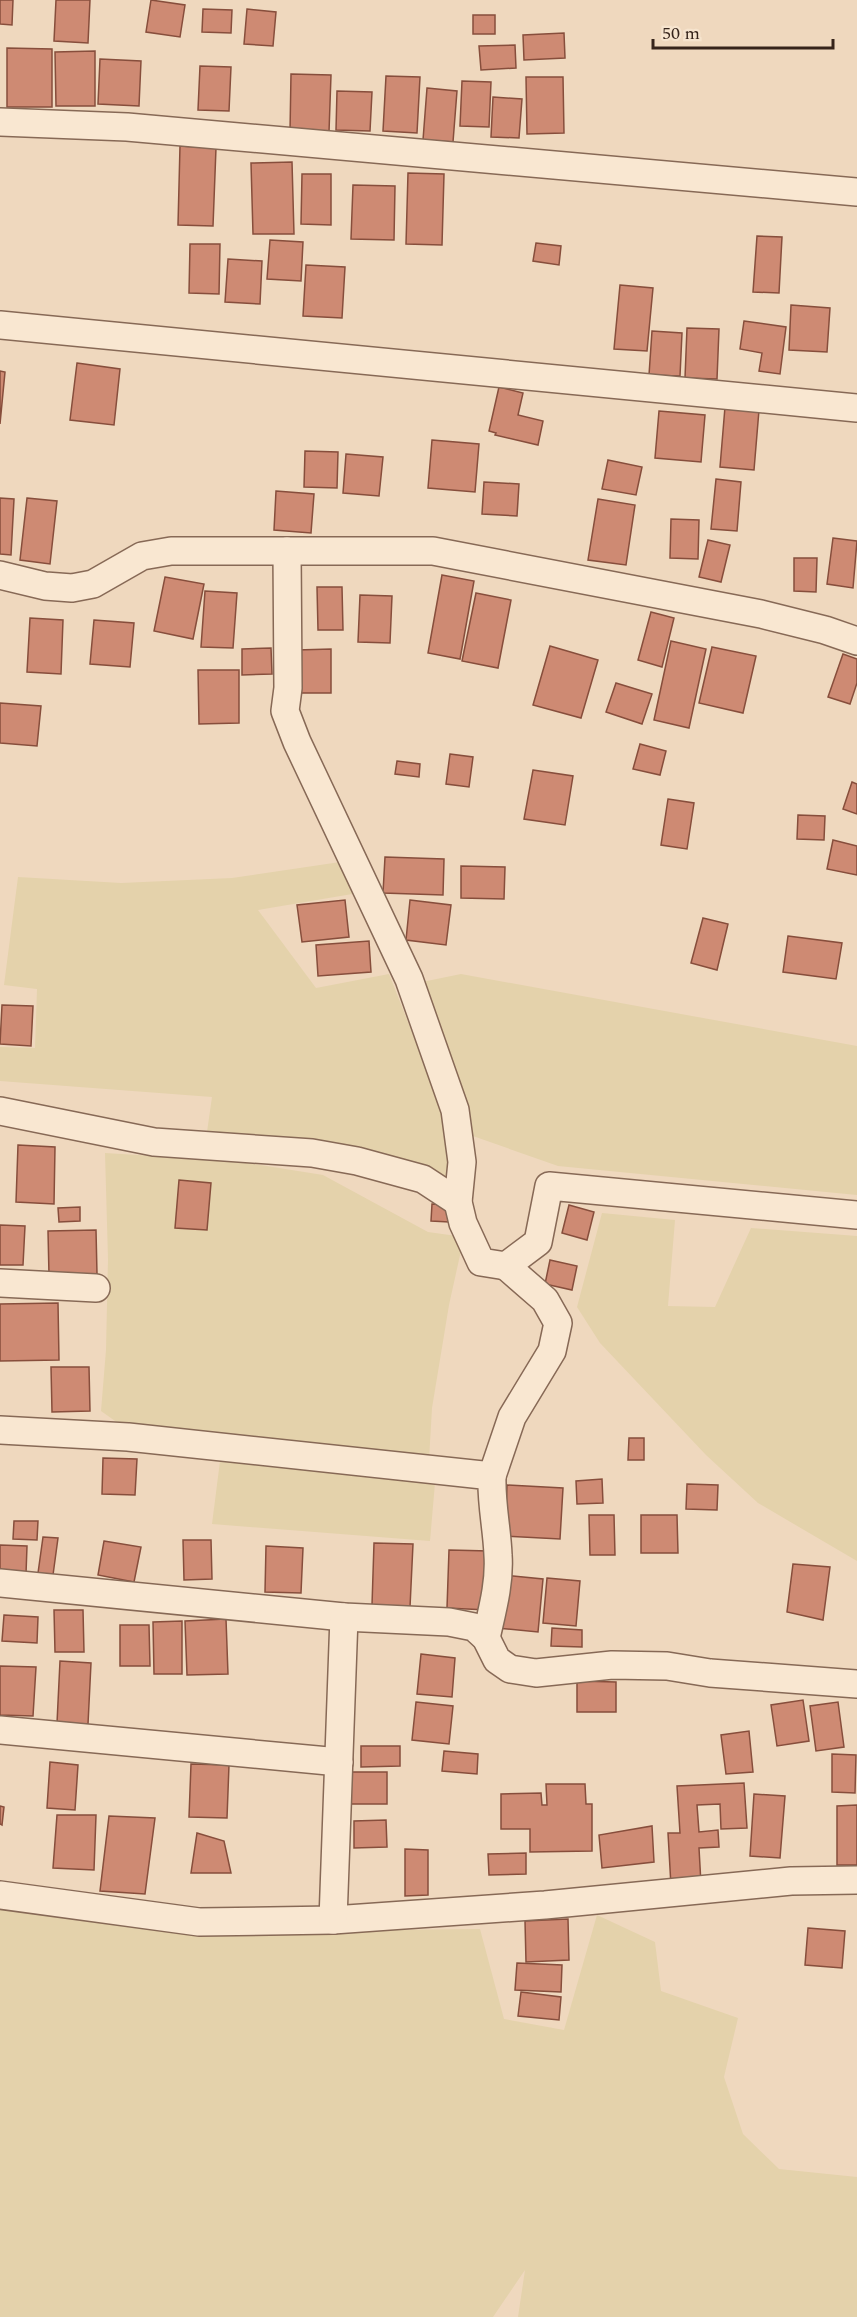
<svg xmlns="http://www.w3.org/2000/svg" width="857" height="2317" font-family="Spectral,serif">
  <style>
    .farmland { fill: #e4d2ab }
    .building { fill: #ce8a73; stroke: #874e3c; stroke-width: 1.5 }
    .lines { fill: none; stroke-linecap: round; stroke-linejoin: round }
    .minor-casing { stroke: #876956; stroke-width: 30 }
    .minor { stroke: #f9e7d1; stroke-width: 27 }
  </style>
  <rect width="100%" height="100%" fill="#efd8be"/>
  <g class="farmland">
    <path d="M347,861L364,892L258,910L316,988L389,974L451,1131L455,1191L206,1139L212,1097L0,1081V1047L35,1048L37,989L4,985L18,877L121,883L232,878Z"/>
    <path d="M461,974L857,1046V1195L558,1166L470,1135L422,982Z"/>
    <path d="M105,1153L235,1161L323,1175L428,1232L464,1237L449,1305L432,1408L429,1460L125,1428L101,1411L106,1350L108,1259Z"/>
    <path d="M602,1213L675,1220L668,1306L715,1307L751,1228L857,1236V1561L758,1503L706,1455L600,1343L577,1307Z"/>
    <path d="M220,1461L435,1483L430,1541L212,1524Z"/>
    <path d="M0,1908L281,1931L480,1929L504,2019L564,2030L597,1915L655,1942L661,1991L738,2018L724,2077L743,2134L779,2169L857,2177V2317H518L525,2270L493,2317H0Z"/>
  </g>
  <g class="building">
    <path d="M0,0H13L12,25L0,24Z"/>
    <path d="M56,0H90L88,43L54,41Z"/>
    <path d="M151,0L185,5L180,37L146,32Z"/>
    <path d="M203,9L232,10L231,33L202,32Z"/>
    <path d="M247,9L276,12L273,46L244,44Z"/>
    <rect x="473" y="15" width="22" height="19"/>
    <path d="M564,33L565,58L524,60L523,35Z"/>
    <path d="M515,45L516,68L481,70L479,46Z"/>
    <path d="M7,48L52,49V107H7Z"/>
    <path d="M95,51V106H56L55,52Z"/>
    <path d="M100,59L141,61L139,106L98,104Z"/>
    <path d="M200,66L231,67L229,111L198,110Z"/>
    <path d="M291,74L331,75L329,132H290Z"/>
    <path d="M386,76L420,77L417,133L383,131Z"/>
    <path d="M526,77H563L564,133L527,134Z"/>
    <path d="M462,81L491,82L489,127L460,126Z"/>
    <path d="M427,88L457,91L453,142L423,140Z"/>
    <path d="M337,91L372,92L370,131L336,130Z"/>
    <path d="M493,97L522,99L519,138L491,137Z"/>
    <path d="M180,146L216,148L213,226L178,225Z"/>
    <path d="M292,162L294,234H253L251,163Z"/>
    <path d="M408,173L444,174L442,245L406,244Z"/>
    <path d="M302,174H331V225L301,224Z"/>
    <path d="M353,185L395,186L394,240L351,239Z"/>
    <path d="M757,236L782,237L779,293L753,292Z"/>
    <path d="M270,240L303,242L301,281L267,279Z"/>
    <path d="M536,243L561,246L559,265L533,261Z"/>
    <path d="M190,244H220L219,294L189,293Z"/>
    <path d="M228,259L262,261L260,304L225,302Z"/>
    <path d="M306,265L345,267L342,318L303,316Z"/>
    <path d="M620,285L653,288L647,351L614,349Z"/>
    <path d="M791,305L830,308L827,352L789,350Z"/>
    <path d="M744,321L786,327L780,374L759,371L762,353L740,349Z"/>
    <path d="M687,328L719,329L717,379L685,378Z"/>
    <path d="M652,331L682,333L680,376L649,375Z"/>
    <path d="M77,363L120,369L114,425L70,420Z"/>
    <path d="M0,371L5,372L0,424Z"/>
    <path d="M499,387L523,393L518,415L543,421L538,445L495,435L496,433L489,431Z"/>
    <path d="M725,407L759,410L754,470L720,467Z"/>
    <path d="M659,411L705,415L701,462L655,458Z"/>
    <path d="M432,440L479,444L475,492L428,488Z"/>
    <path d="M305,451L338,452L337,488L304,487Z"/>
    <path d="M346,454L383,457L379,496L343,493Z"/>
    <path d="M608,460L642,467L636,495L602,489Z"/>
    <path d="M716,479L741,482L737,531L711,529Z"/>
    <path d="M484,482L519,484L517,516L482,514Z"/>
    <path d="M276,491L314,494L311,533L274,530Z"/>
    <path d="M0,498L14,499L11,555L0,554Z"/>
    <path d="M27,498L57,501L50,564L20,560Z"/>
    <path d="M598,499L635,505L626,565L588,560Z"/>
    <path d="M671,519L699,520L698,559L670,558Z"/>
    <path d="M833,538L857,541L853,588L827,584Z"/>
    <path d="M708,540L730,545L721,582L699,577Z"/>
    <path d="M794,558H817L816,592L794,591Z"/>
    <path d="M442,575L474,581L460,659L428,653Z"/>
    <path d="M165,577L204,584L193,639L154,631Z"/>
    <path d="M317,587H342L343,630H318Z"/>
    <path d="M205,591L237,593L233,648L201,647Z"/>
    <path d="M476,593L511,600L498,668L462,661Z"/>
    <path d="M360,595L392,596L390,643L358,642Z"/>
    <path d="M651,612L674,618L662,667L638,660Z"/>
    <path d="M30,618L63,620L61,674L27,672Z"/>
    <path d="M94,620L134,623L130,667L90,664Z"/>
    <path d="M671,641L706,649L689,728L654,720Z"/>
    <path d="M550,646L598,660L581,718L533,705Z"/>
    <path d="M712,647L756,656L743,713L699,703Z"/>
    <path d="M271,648L272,674L242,675V649Z"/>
    <path d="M331,649V693H298L297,650Z"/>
    <path d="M843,654L857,659V683L850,704L828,697Z"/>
    <path d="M198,670H239V723L199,724Z"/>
    <path d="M616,683L652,694L642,724L606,712Z"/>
    <path d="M0,703L41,706L37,746L0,743Z"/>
    <path d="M640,744L666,751L660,775L633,769Z"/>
    <path d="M450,754L473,757L469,787L446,784Z"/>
    <path d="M397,761L420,764L419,777L395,774Z"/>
    <path d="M533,770L573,776L565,825L524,819Z"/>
    <path d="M852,782L857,784V814L843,809Z"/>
    <path d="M668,799L694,803L687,849L661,845Z"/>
    <path d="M798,815L825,816L824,840L797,839Z"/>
    <path d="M833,840L857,846V875L827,869Z"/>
    <path d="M385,857L444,859L443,895L383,893Z"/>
    <path d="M461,866L505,867L504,899L461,898Z"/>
    <path d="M345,900L349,937L302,942L297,905Z"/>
    <path d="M410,900L451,905L446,945L406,940Z"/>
    <path d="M703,918L728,924L717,970L691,963Z"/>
    <path d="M788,936L842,943L836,979L783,972Z"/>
    <path d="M369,941L371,972L318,976L316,945Z"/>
    <path d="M2,1005L33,1006L31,1046L0,1044Z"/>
    <path d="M18,1145L55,1147L54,1204L16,1202Z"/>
    <path d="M179,1180L211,1183L207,1230L175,1228Z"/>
    <path d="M432,1204L450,1205L449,1222L431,1221Z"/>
    <path d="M569,1205L594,1212L587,1240L562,1233Z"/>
    <path d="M80,1207V1221L59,1222L58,1208Z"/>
    <path d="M0,1225L25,1226L23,1265H0Z"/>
    <path d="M96,1230L97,1274L49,1275L48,1231Z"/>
    <path d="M550,1260L577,1266L572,1290L545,1284Z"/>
    <path d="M58,1303L59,1360L0,1361V1304Z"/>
    <path d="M51,1367H89L90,1411L52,1412Z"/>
    <path d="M629,1438H644V1460H628Z"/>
    <path d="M103,1458L137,1459L135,1495L102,1494Z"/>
    <path d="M602,1479L603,1503L577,1504L576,1481Z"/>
    <path d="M687,1484L718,1485L717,1510L686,1509Z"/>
    <path d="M507,1485L563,1488L560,1539L505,1536Z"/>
    <path d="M589,1515H614L615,1555H590Z"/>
    <path d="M641,1515H677L678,1553H641Z"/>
    <path d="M14,1521H38L37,1540L13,1539Z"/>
    <path d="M43,1537L58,1538L53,1575L38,1573Z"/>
    <path d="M183,1540H211L212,1579L184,1580Z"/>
    <path d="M104,1541L141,1547L134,1582L98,1575Z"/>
    <path d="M374,1543L413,1544L410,1607L372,1605Z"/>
    <path d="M0,1545L27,1546L26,1574L0,1573Z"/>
    <path d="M266,1546L303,1548L301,1593L265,1592Z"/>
    <path d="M449,1550L489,1551L487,1610L447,1608Z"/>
    <path d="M793,1564L830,1567L823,1620L787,1612Z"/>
    <path d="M502,1575L543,1579L538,1632L497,1628Z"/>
    <path d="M547,1578L580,1581L576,1626L543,1623Z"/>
    <path d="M54,1610H83L84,1652H55Z"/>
    <path d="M4,1615L38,1617L37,1643L2,1641Z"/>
    <path d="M226,1619L228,1674L187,1675L185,1621Z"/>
    <path d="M182,1621V1674H154L153,1622Z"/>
    <path d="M120,1625H149L150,1666H120Z"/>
    <path d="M552,1628L582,1630V1647L551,1646Z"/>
    <path d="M421,1654L455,1658L452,1697L417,1694Z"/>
    <path d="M60,1661L91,1663L88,1724L57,1723Z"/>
    <path d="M0,1666L36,1667L33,1716L0,1715Z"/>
    <path d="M577,1681L616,1682V1712H577Z"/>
    <path d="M803,1700L809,1741L777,1746L771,1705Z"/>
    <path d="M416,1702L453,1706L449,1744L412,1740Z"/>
    <path d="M838,1702L844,1747L816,1751L810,1706Z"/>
    <path d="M749,1731L753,1772L726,1774L721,1735Z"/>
    <path d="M361,1746H400V1766L361,1767Z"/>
    <path d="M444,1751L478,1754L477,1774L442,1771Z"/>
    <path d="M832,1754L856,1755L855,1793L832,1792Z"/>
    <path d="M50,1762L78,1765L75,1810L47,1808Z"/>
    <path d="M191,1764L229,1765L227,1818L189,1817Z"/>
    <rect x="349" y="1772" width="38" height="32"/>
    <path d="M744,1783L747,1828L721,1829L720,1804L697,1805L699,1832L718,1830L719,1847L699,1848L701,1884L671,1886L668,1833H680L677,1786Z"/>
    <path d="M546,1784H585L586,1804H592V1851L530,1852V1829H501V1794L541,1793L542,1805H547Z"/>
    <path d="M754,1794L785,1796L780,1858L750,1856Z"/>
    <path d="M857,1805V1865H837V1806Z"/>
    <path d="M0,1806L4,1807L2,1825L0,1824Z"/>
    <path d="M57,1815H96L94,1870L53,1868Z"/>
    <path d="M109,1816L155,1818L145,1894L100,1891Z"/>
    <path d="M386,1820L387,1847L354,1848V1821Z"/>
    <path d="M652,1826L654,1862L602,1868L599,1835Z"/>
    <path d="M197,1833L224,1841L231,1873H191Z"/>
    <path d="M405,1849L428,1850V1895L405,1896Z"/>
    <path d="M526,1853V1874L489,1875L488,1854Z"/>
    <path d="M568,1919L569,1960L526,1962L525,1921Z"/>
    <path d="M808,1928L845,1931L842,1968L805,1965Z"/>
    <path d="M517,1963L562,1965L561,1992L515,1990Z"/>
    <path d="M521,1992L561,1997L559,2020L518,2016Z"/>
  </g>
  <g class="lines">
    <g class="minor-casing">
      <g id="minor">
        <path d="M0,122L127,127L857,192"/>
        <path d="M0,325L857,408"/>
        <path d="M287,551L288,688L285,711L297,742L409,979L455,1110L462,1162L458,1202L463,1223L481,1262L506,1266L538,1242L549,1186L857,1215"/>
        <path d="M0,575L45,586L72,588L93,584L142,556L171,551H433L761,614L825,630L857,641"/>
        <path d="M0,1111L154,1142L312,1153L357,1161L423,1179L458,1202"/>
        <path d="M0,1283L96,1288"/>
        <path d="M0,1430L128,1437L492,1476C491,1504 497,1528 498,1555C500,1583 492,1611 486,1638"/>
        <path d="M492,1476L512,1417L552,1351L558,1323L545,1300L506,1266"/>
        <path d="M0,1583L344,1617L449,1622L474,1627L486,1638L497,1660L510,1669L536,1673L612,1665L667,1666L710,1673L857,1684"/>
        <path d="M0,1730L339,1762"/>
        <path d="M0,1895L199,1922L333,1920L545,1905L791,1881L857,1880"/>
        <path d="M333,1920L344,1617"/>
      </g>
    </g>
    <use href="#minor" class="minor"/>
  </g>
  <path d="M653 39v9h180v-9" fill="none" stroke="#36241b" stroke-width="3"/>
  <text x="662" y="39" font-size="18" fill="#36241b" stroke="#f6e4ce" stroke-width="4.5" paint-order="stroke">50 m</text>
</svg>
